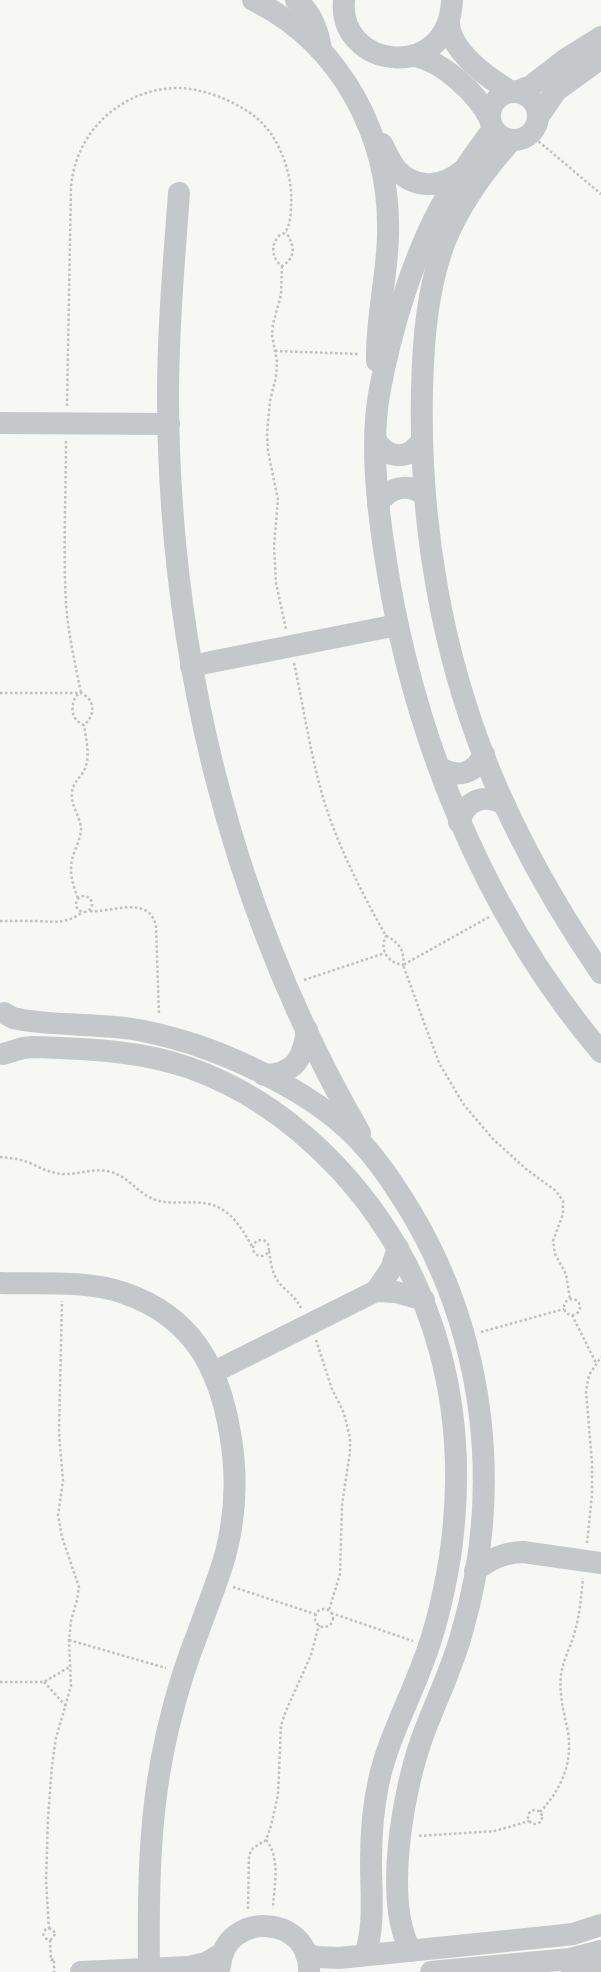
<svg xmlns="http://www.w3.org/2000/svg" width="601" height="1972" font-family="'Public Sans',sans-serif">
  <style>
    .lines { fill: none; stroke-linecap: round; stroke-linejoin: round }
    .path { stroke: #bec0c2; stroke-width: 2.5; stroke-dasharray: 2.5 2.5; stroke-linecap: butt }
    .minor { stroke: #c4c8cb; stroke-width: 22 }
  </style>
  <rect width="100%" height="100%" fill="#f7f7f3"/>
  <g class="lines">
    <g class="path">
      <path d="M531,135L601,194"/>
      <path d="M282,266L281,295L273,324L272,335L277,362L276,377L270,401L267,434L268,451L278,500L274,546L276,583L286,629"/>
      <path d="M275,351L358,354"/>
      <path d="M67,406L71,186C74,159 85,135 106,116C126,98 152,88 178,88C205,88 246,105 264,125C283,146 293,179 291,206C291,213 290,227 285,232C284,234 281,234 279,236C270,245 272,259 282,266C297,257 294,245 286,232"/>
      <path d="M66,441C66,495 63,549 66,603C68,633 75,663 81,693"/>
      <path d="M294,663C305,714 312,767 329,816C344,858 364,897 386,936"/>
      <path d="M0,693H81C96,700 95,716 84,725C71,720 70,707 76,696L81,693"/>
      <circle cx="84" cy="904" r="8"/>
      <path d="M78,898C72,883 68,869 74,853C77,845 81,837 81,828C80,816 71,806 72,794C72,784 79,779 84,771C91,757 86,739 84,725"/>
      <path d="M90,911C111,913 149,894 156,926L159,1015"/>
      <path d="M489,917L403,965L439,1063L464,1105L493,1139L526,1169L556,1191L563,1201V1214L553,1241L555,1254L566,1274L570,1299"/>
      <path d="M0,921C12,921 25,921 37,921C56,922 66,924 83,912"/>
      <path d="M386,936C399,942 405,951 403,965C388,963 379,950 386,936Z"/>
      <path d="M304,980L385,953"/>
      <path d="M0,1157C10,1158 20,1159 30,1163C41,1168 50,1173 62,1174C79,1175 94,1167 111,1172C129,1177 138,1194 156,1200C178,1207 202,1196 223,1210C237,1219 245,1234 253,1248"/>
      <circle cx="261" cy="1248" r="8"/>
      <path d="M269,1251C271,1264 272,1277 283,1287C290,1294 297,1299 301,1308"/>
      <circle cx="572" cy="1307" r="8"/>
      <path d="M572,1315L596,1363"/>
      <path d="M481,1332L564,1309"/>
      <path d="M316,1340L332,1389L344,1413L350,1438V1452L342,1505L340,1574L329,1610"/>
      <path d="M587,1543L592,1495V1463L586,1391L589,1375L601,1357"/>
      <path d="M233,1587L315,1614"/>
      <circle cx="324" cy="1618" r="9"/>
      <path d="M331,1613L413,1641"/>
      <path d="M69,1640L166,1668"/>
      <path d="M0,1682H44L71,1666"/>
      <path d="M44,1682L66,1706"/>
      <circle cx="535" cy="1817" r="7"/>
      <path d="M540,1812C561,1790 573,1763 568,1732C564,1713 559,1695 561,1675C563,1660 571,1646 575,1631C580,1614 581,1596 583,1578"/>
      <path d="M419,1836L495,1831L529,1821"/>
      <path d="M266,1840C281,1858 274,1886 273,1908"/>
      <path d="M248,1909L249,1855L253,1848L266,1840L271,1826L278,1795L281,1726L285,1713L311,1655L319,1625"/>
      <circle cx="49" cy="1934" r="5.5"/>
      <path d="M49,1929L46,1881L48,1818L52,1765L56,1738L71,1686L69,1640L71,1621L77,1600L79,1587L62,1537L58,1515L63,1481L59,1433L62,1301"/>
      <path d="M50,1940L51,1960L54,1959V1972"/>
    </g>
    <g class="minor">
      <path d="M253,0C342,44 391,138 388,236C387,278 376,319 377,361"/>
      <path d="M296,0C311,12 318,30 321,49"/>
      <path d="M344,0C337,69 449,84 452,0"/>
      <path d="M449,21C448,50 489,79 512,92"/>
      <path d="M414,56C442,61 477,93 490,119"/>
      <circle cx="514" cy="116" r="24"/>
      <path d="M515,92L531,86L566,59L601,37"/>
      <path d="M538,117L556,91L601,58"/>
      <path d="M493,129C474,155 455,180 440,208C412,260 391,331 380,389C370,441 377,503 385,555C412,735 483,912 601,1052"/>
      <path d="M511,141C484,171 461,203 445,241C427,289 423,341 422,391C419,524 442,659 494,781C523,849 560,913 601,973"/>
      <path d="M382,144C387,153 391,164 398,171C417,190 443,187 462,171"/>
      <path d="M179,193C174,261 168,329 168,398C169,655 231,910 360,1133"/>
      <path d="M0,423L169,424"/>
      <path d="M376,441C389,460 410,460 422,440"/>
      <path d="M378,504C390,486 408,483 425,495"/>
      <path d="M191,666L397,625"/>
      <path d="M439,767C457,779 475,774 484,754"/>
      <path d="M459,822C466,800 484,793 504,804"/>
      <path d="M4,1013L13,1018L23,1020C54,1025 85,1024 115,1027C142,1029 167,1036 193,1044C241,1060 305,1091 343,1125C371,1149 392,1181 411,1212C486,1338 503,1491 462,1632C452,1670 434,1704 421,1741C403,1793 383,1902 411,1951"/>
      <path d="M3,1054L23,1048L33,1047C86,1049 139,1050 190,1068C249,1089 297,1124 339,1169C438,1276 471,1414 450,1557C444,1594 436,1630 422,1665C408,1703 388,1740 379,1780C373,1807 371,1835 371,1862C371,1893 375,1926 365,1955"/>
      <path d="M264,1075C295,1074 303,1059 307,1030"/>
      <path d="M0,1283C39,1284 87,1280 124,1293C191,1316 219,1366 230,1433C237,1472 236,1513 226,1552C219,1579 208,1604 199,1630C186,1662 176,1695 168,1729C149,1808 148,1887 149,1969"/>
      <path d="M376,1291L396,1292L424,1300"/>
      <path d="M214,1372L376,1291L391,1269L398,1248"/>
      <path d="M475,1571C490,1559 503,1553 523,1552L601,1563"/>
      <path d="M306,1954L317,1957L339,1958L555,1936L573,1934L601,1925"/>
      <path d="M562,1960L585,1970L601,1969"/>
      <path d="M220,1966C225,1909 312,1915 309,1972"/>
      <path d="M81,1972L189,1967L206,1963L223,1953"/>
      <path d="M431,1972L570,1959L601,1951"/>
    </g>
  </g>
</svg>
